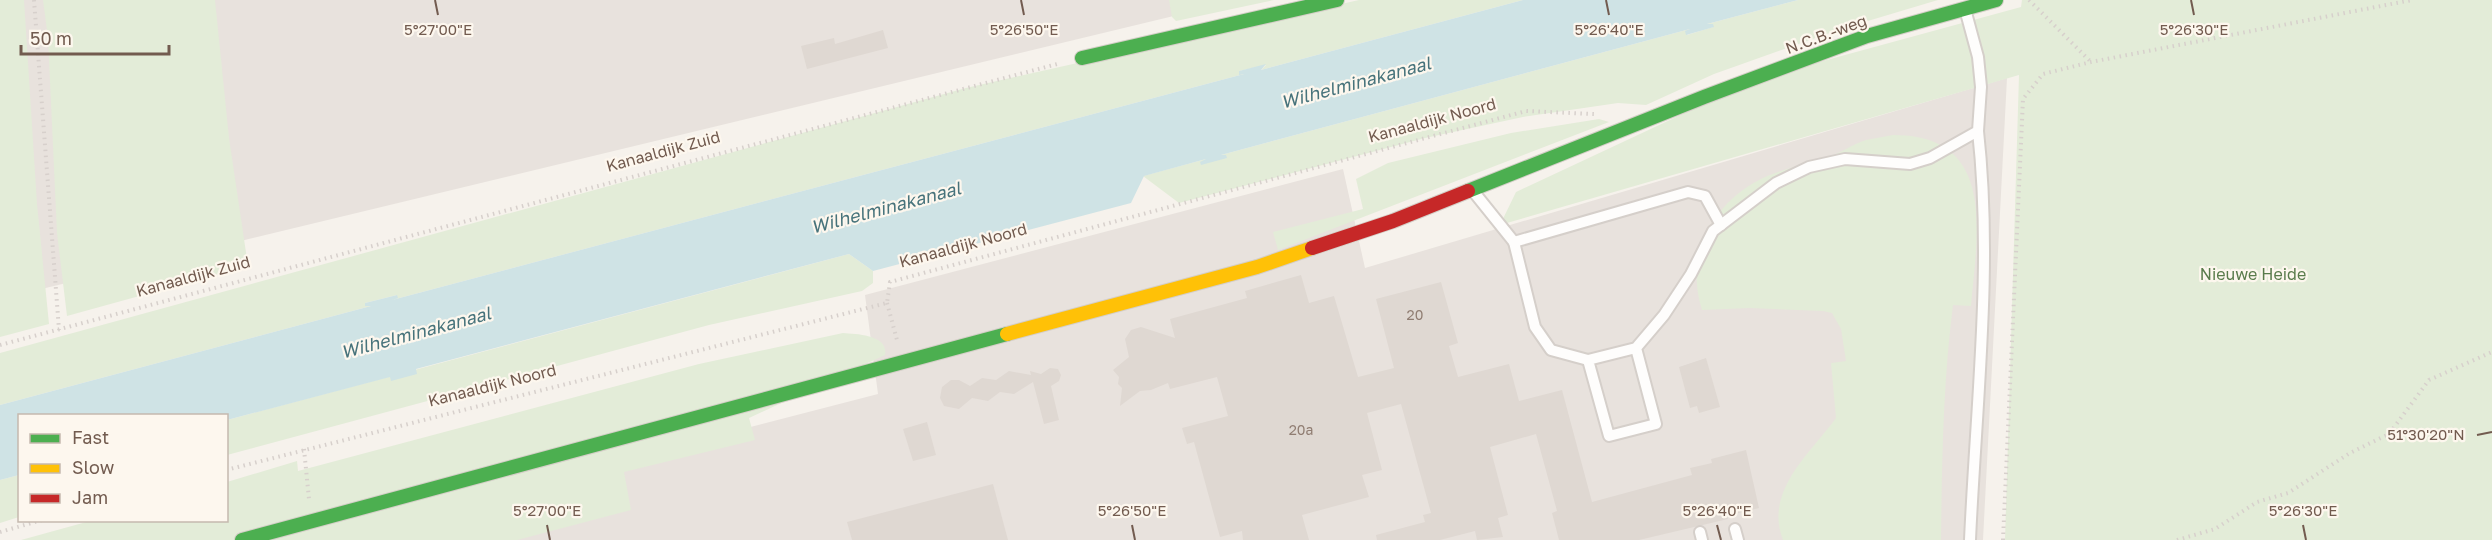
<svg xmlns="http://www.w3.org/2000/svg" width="2492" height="540" font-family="'Golos Text',sans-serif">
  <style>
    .industrial { fill: #e8e2dd }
    .green { fill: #e3ecd8 }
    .water { fill: #cfe3e5 }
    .building { fill: #dfd8d2 }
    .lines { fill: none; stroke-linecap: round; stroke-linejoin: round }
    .lane-casing { stroke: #d5cfca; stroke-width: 14 }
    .fast-casing { stroke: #d4cec7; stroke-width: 16 }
    .slow-casing { stroke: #d4cec7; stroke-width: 16 }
    .jam-casing { stroke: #d4cec7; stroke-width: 16 }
    .path { stroke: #d7d0cc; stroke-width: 4; stroke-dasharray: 1.5 4.5; stroke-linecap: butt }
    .lane { stroke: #fefdfc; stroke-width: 10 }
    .fast { stroke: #4caf50; stroke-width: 14 }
    .slow { stroke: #ffc107; stroke-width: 14 }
    .jam { stroke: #c62828; stroke-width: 14 }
    .ticks { fill: none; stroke: #725b4f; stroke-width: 2 }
    .labels { text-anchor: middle; stroke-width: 4.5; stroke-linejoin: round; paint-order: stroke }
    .number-label { font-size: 14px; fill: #907d72 }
    .street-label { font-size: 16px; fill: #725b4f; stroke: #fdf7ee }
    .park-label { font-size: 16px; fill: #597b4b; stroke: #fdf7ee }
    .water-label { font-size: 18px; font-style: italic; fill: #47737b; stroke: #fdf7ee }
    .ticks-label { font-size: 15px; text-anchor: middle; fill: #725b4f; stroke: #fdf7ee; stroke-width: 4.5; stroke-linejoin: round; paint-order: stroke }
  </style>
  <rect width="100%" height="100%" fill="#f6f2ec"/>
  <g class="industrial">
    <path d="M0,0H1240L0,299Z"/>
    <path d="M2007,78L1983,540H438L431,510L878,394L865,295L1343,169L1365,268Z"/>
  </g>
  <g class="green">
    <path d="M0,0H24L37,204L49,324L0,337Z"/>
    <path d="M43,0H215L229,138L248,266L67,316L57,233L48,38Z"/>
    <path d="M1169,0H1274L1176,21L1172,17Z"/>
    <path d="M1359,0H1523L1261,70L1266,65L1239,71L1244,74L392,300L397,295L365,303L371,306L0,405V353L966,88Z"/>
    <path d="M1798,0H1938L1841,29L1714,74L1646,105L1618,103L1523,117L1425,138L1179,203L1143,176L1690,29L1687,35L1713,27L1707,24Z"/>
    <path d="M2022,0H2492V540H2005L2019,75L1500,225L1516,192L1687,112L1801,67L2021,7Z"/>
    <path d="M1599,119L1609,122L1278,250L1273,232L1363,209L1356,179L1388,163L1511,133Z"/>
    <path d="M1893,135C1998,135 1977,234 1971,306L1953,305C1943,383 1942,461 1941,540H1783C1764,491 1809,455 1836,418L1831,363L1846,361L1841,329L1832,313L1823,311L1750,308L1702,310C1685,257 1710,206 1759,180C1780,169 1805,165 1828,157C1841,153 1853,144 1866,140C1875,138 1884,137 1893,135Z"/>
    <path d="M849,254L873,271V283L862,291L709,325L227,455V420Z"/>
    <path d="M843,333C857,334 889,335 885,355L749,418L755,440L624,472L631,510L517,540H21L90,521L226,520L227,482L297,461L298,471L699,364Z"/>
    <path d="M19,475V517L0,523V480Z"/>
  </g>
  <path class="water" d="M1523,0H1798L1707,24H1713L1714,27L1686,35L1685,31L1690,29L1221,155H1226L1227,158L1201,165L1200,162L1206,159L1144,176L1131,203L873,271L849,254L416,369L417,374L391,381L390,377L227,420L226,416H20L19,475L0,480V405L371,306H365V303L397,295L398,298L392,300L1244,74L1239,75V71L1266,64L1261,70Z"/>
  <g class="building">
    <path d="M883,30L888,48L807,69L801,46L834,38L835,44Z"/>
    <path d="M1301,275L1309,303L1334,296L1358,377L1394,368L1376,299L1441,282L1458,343L1449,346L1458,377L1509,364L1519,401L1562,390L1592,502L1692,475L1690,468L1712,463L1711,459L1746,450L1759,508L1727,516L1728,519L1639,540H1559L1552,513L1557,511L1536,434L1490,447L1508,515L1498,518L1503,537L1477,540L1475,531L1440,540H1377L1376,535L1425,522L1423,515L1431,513L1401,404L1367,413L1382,470L1362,475L1369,497L1302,515L1309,540H1243L1242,531L1220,537L1194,442L1187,444L1182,428L1228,416L1217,377L1170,389L1168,383L1151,390L1140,391L1120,406L1122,388L1118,384L1119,377L1113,370L1129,357L1125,339L1131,330L1141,327L1175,338L1170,319L1247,298L1245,291Z"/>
    <path d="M1706,358L1720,407L1699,413L1697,406L1690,408L1679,367Z"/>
    <path d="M1050,368L1058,369L1061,375L1059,381L1051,386L1059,420L1044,424L1033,382L1014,394L1000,392L988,401L972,398L959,409L944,406L940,398L942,387L951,380H959L970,386L982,378L996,380L1009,371L1031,375L1030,371L1041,374Z"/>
    <path d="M927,422L936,455L913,461L903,429Z"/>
    <path d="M993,484L1008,540H852L847,522Z"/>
  </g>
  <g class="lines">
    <g class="lane-casing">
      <g id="lane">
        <path d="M1473,191L1514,242"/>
        <path d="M1636,348L1656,424L1609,436L1588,360L1636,348L1664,315L1691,274L1713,231L1776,183L1809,167L1845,159L1910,164L1930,158L1978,131L1981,87L1978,57L1965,9"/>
        <path d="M1588,360L1551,350L1535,327L1514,242L1688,192L1705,196L1721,225"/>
        <path d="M1735,529L1738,540"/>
        <path d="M1700,532L1702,540"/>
        <path d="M1970,540C1976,404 1993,266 1978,131"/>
      </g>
    </g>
    <g class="fast-casing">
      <g id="fast">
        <path d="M1082,58L1337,0"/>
        <path d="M1468,191L1704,97L1867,36L1996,0"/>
        <path d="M242,540L1007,334"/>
      </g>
    </g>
    <g class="slow-casing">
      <path id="slow" d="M1007,334L1257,267L1312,248"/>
    </g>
    <g class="jam-casing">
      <path id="jam" d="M1312,248L1393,221L1468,191"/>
    </g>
    <g class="path">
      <path d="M34,0L59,330"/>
      <path d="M2029,0L2091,62"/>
      <path d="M887,303L897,340"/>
      <path d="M0,345L1061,63"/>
      <path d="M304,449L309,499"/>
      <path d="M226,470L887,303L890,282L1526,111L1594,114"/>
      <path d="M0,532L42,520"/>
      <path d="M2003,540L2023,99L2043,74L2091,62L2412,0"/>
      <path d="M2177,540L2215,529L2257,502L2288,493L2350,453L2389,434L2429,380L2492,352"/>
    </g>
    <use href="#lane" class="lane"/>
    <use href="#fast" class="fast"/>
    <use href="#slow" class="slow"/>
    <use href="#jam" class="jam"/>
  </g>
  <path class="ticks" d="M435,0L438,15M1021,0L1024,15M1606,0L1609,15M2191,0L2194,15M2477,435L2492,432M547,525L550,540M1132,525L1135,540M1717,525L1721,540M2303,525L2306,540"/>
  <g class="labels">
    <g class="number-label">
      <text x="1415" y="320">20</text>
      <text x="1301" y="435">20a</text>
    </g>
    <g class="street-label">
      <text transform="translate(1826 34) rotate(-20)" y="6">N.C.B.-weg</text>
      <text transform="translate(1432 120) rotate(-15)" y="6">Kanaaldijk Noord</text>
      <text transform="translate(663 151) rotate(-15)" y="6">Kanaaldijk Zuid</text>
      <text transform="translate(963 245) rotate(-15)" y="6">Kanaaldijk Noord</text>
      <text transform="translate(193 276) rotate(-15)" y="6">Kanaaldijk Zuid</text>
      <text transform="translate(492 385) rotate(-14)" y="6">Kanaaldijk Noord</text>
    </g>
    <g class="park-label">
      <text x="2253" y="280">Nieuwe Heide</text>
    </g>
    <g class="water-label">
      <text transform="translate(1356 83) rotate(-15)" y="6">Wilhelminakanaal</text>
      <text transform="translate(886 208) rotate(-15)" y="6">Wilhelminakanaal</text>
      <text transform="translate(416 333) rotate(-15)" y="6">Wilhelminakanaal</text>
    </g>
  </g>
  <g class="ticks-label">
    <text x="438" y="35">5°27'00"E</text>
    <text x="1024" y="35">5°26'50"E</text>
    <text x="1609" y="35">5°26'40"E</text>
    <text x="2194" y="35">5°26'30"E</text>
    <text x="2426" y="440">51°30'20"N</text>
    <text x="547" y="516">5°27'00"E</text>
    <text x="1132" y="516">5°26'50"E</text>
    <text x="1717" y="516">5°26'40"E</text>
    <text x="2303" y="516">5°26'30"E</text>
  </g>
  <rect x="18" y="414" width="210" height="108" fill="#fdf7ee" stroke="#c5b9ae" stroke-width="1.5"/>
  <rect x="30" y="434" width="30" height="9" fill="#4caf50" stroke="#c5b9ae" stroke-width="1.5"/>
  <text x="72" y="444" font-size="18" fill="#725b4f">Fast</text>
  <rect x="30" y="464" width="30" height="9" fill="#ffc107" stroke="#c5b9ae" stroke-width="1.5"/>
  <text x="72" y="474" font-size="18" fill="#725b4f">Slow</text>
  <rect x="30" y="494" width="30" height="9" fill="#c62828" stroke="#c5b9ae" stroke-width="1.5"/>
  <text x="72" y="504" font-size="18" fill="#725b4f">Jam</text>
  <path d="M21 45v9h148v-9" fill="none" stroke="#725b4f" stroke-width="3"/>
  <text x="30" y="45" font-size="18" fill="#725b4f" stroke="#fdf7ee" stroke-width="4.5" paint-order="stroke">50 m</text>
</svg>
